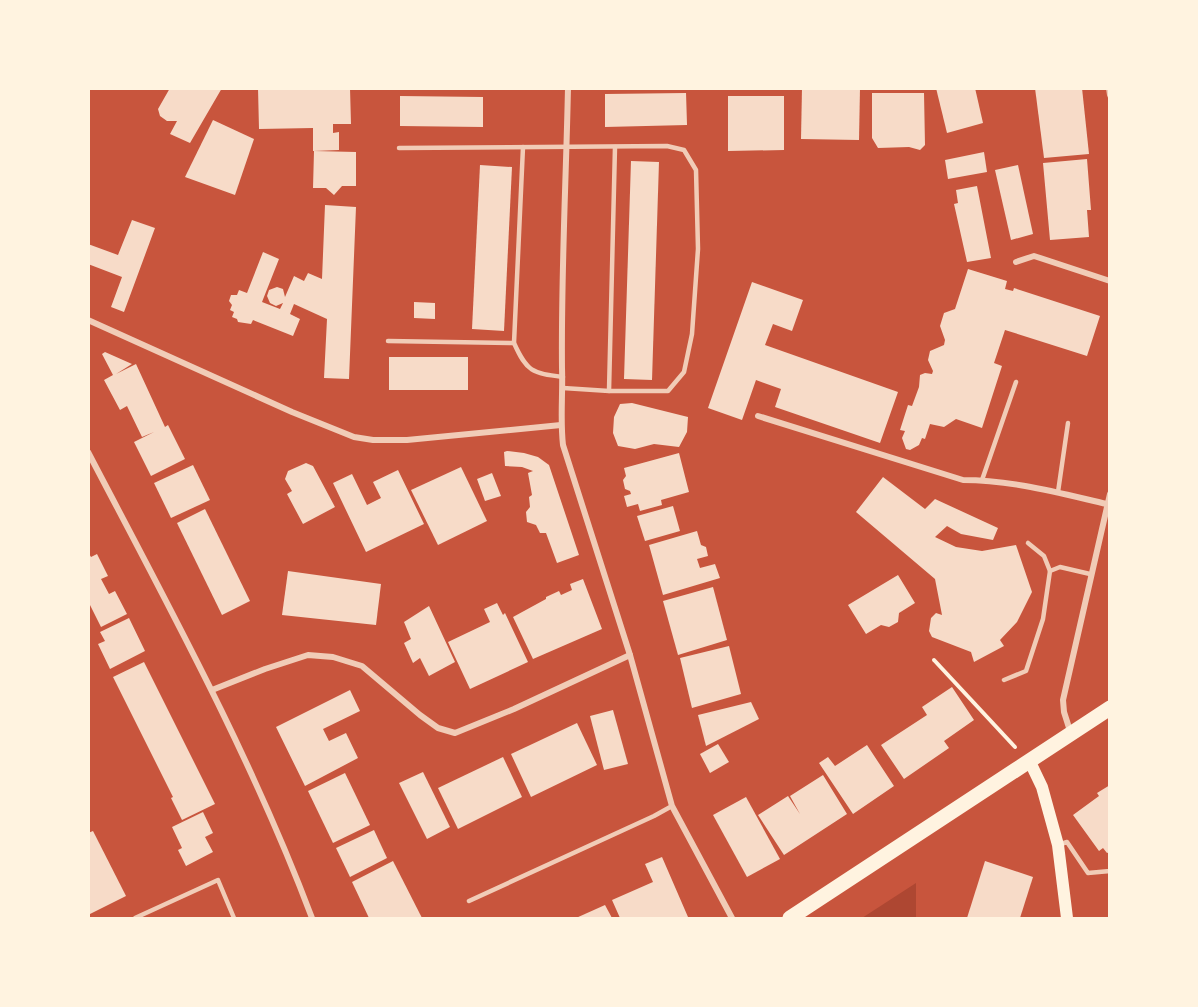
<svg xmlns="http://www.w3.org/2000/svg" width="1198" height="1007" font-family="Montserrat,sans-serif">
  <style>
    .green { fill: #ae4732 }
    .building { fill: #f7dbc8 }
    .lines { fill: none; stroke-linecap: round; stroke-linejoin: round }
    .path { stroke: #fff3e0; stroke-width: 4 }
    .service { stroke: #f1ccb7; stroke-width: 4.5 }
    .minor { stroke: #f1ccb7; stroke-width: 6 }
    .secondary { stroke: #fff3e0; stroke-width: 12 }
    .primary { stroke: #fff3e0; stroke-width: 15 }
  </style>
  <rect width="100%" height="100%" fill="#c8553d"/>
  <path class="green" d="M916,883V918H862Z"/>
  <g class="building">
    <path d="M170,88H222L190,143L170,134L177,121H167L160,116L158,109Z"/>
    <path d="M258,88H350L351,124H333V133L339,132V150L313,151V128L259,129Z"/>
    <path d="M802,88H860L859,140L801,139Z"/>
    <path d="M936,88H975L983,123L947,133Z"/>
    <path d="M1035,88H1082L1089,154L1044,158Z"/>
    <path d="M686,93L687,125L605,127V94Z"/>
    <path d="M872,93H924L925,145L920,150L909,147L878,148L872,138Z"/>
    <path d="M400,96L483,97V127L400,126Z"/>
    <path d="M728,96H784V150L728,151Z"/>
    <path d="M213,120L254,139L235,195L185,177Z"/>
    <path d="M314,151L356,152V186H342L334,195L326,188H313Z"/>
    <path d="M984,152L987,172L948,179L945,160Z"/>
    <path d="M1087,159L1091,210H1087L1089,237L1050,240L1043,163Z"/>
    <path d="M631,161L659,162L652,380L624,379Z"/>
    <path d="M480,165L512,167L504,331L472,329Z"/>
    <path d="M1018,165L1033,234L1011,240L995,170Z"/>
    <path d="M977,186L991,258L967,262L954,204L958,203L956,190Z"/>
    <path d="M325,205L356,207L349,379L324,378L327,319L294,304L290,314L300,319L293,336L253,320L251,324L238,322L237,319L232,317L234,312L230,310L232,305L229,301L231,295H237L239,290L247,293L263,252L279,259L262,302L280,309L283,303L276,306L270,303L267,296L269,290L277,287L283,289L285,297L294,276L304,281L308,273L322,279Z"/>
    <path d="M132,220L155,228L124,312L111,307L122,277L88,264V244L118,255Z"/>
    <path d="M968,269L1007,281L1005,289L1013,291L1014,288L1100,316L1087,356L1005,330L994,363L1002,366L982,428L956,419L944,427L930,424L925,439L922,438L919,445L910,450L906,449L902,438L905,431L900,430L908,405L912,406L919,387L920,375L925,373L932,374L933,371L928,360L930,351L944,345L945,340L940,326L944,313L955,309Z"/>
    <path d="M752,282L803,300L792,331L773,324L765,345L898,392L880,443L775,407L781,389L756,380L742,420L708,408Z"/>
    <path d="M414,302L435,303V319L414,318Z"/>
    <path d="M105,352L132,364L116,374L136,364L165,427L168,425L185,459L151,476L134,442L154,432L142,437L127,406L120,410L104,380L113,375L102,354Z"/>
    <rect x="389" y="357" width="79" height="33"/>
    <path d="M632,403L688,417L687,432L679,447L654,444L635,449L618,446L613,433L614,417L620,404Z"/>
    <path d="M507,451L524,453L538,457L549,465L579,555L557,563L546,533H540L536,525L527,522L526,512L530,507L529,497L532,495L528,473L533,471L522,467L505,466L504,452Z"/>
    <path d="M679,453L689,492L661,500L662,505L640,511L638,504L627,507L624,496L631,494L630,491L625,489L623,480L626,476L624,468Z"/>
    <path d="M306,463L313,466L335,507L303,524L287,494L292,491L285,479L288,471Z"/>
    <path d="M193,465L210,500L171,518L154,483Z"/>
    <path d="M461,467L487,521L438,545L411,490Z"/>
    <path d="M398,470L424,524L366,552L333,483L352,474L367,505L381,498L373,482Z"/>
    <path d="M492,473L501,496L485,501L477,479Z"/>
    <path d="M883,477L925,509L935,499L998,528L993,540L961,534L947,526L935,537L956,547L982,551L1016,545L1032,592L1017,622L1000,640L1004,646L974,662L971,652L932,637L929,631L931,618L936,613L942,615L935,579L856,512Z"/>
    <path d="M673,506L680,531L645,541L637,516Z"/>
    <path d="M205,509L250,601L222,615L177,523Z"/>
    <path d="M697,531L701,545L706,547L708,556L697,559L700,568L715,564L720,578L663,595L649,545Z"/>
    <path d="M88,552L91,557L97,554L108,576L101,579L109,594L115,591L127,614L101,627L88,601Z"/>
    <path d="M288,571L381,584L376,625L282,615Z"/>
    <path d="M898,575L915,603L899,613L898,622L889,627L881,625L866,634L848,605Z"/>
    <path d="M583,579L602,629L533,659L513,617L546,599V597L559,591L561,595L572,590L570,584Z"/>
    <path d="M713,587L727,640L678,655L663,601Z"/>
    <path d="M497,603L503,615L505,613L528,662L470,689L448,642L490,622L484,609Z"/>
    <path d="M429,606L455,662L429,676L420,658L413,663L404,643L411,639L404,622Z"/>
    <path d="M129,618L145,651L110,669L98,644L105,641L100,632Z"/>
    <path d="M729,646L741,694L692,708L680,658Z"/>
    <path d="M144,662L215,804L182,820L171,798L173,797L113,677Z"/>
    <path d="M952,687L974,720L944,741L949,748L904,779L881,745L927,715L922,707Z"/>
    <path d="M350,690L360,711L323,729L329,741L346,733L358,758L305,786L276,727Z"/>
    <path d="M751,702L759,719L706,746L698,715Z"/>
    <path d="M613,710L628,764L604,770L590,716Z"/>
    <path d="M577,723L597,765L531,797L511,754Z"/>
    <path d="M718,744L729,762L710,773L700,754Z"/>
    <path d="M867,745L894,786L853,814L819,763L828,757L835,766Z"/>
    <path d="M503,757L522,797L458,829L438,788Z"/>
    <path d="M423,772L450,827L427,839L399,783Z"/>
    <path d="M345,773L370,825L333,843L308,791Z"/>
    <path d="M823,775L847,814L784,855L758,815L788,796L800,814L790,796Z"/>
    <path d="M1110,785V852L1107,853L1103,848L1099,851L1073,815L1099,796L1097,793Z"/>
    <path d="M746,797L780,859L747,877L713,815Z"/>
    <path d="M203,812L213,833L205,837L213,852L186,866L178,850L182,848L172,827Z"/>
    <path d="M374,830L387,858L350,877L336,848Z"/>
    <path d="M93,831L126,896L88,915V833Z"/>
    <path d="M662,857L688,917L684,918H620L612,900L653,882L645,864Z"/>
    <path d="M393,861L422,918H369L352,882Z"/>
    <path d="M985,861L1033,877L1020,918H967Z"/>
    <path d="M605,905L612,918H576Z"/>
  </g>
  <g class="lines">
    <path class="path" d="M934,660L1015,747"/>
    <g class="service">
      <path d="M523,147L514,343C527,372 532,373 563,377"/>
      <path d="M399,148L667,146L684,150L696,170L698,249L692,334L684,372L668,391H609L563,388"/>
      <path d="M388,341L514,343"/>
      <path d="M609,391L615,147"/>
      <path d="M982,480L1016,382"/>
      <path d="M1058,492L1068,423"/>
      <path d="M1028,543L1044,556L1050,571"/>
      <path d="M1004,680L1026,671L1043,619L1050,571L1060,567L1090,574"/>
      <path d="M1058,845L1067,842L1088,873L1110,871"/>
      <path d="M469,901L654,816L672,806"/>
      <path d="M135,918L218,880L234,918"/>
    </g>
    <g class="minor">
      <path d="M568,88C566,182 561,275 562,368C563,394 560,419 563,445L630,655L672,806L732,918"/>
      <path d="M1109,88L1110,95"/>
      <path d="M1016,262L1034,256L1110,281"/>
      <path d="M88,320L292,412L354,437L373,440H407L561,425"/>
      <path d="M758,416L963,480C1012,480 1059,493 1107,504"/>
      <path d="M88,452C168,605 251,756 312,918"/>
      <path d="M212,690L265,669L308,655L333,657L362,666L420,715L438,728L455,733L514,709L630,655"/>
      <path d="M1071,734L1064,712L1063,700L1110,494"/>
    </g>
    <path class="secondary" d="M1030,762L1042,787L1058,845L1067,918"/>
    <path class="primary" d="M790,918L1110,708"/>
  </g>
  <rect width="1198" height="1007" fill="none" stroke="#fff3e0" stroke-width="180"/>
</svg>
